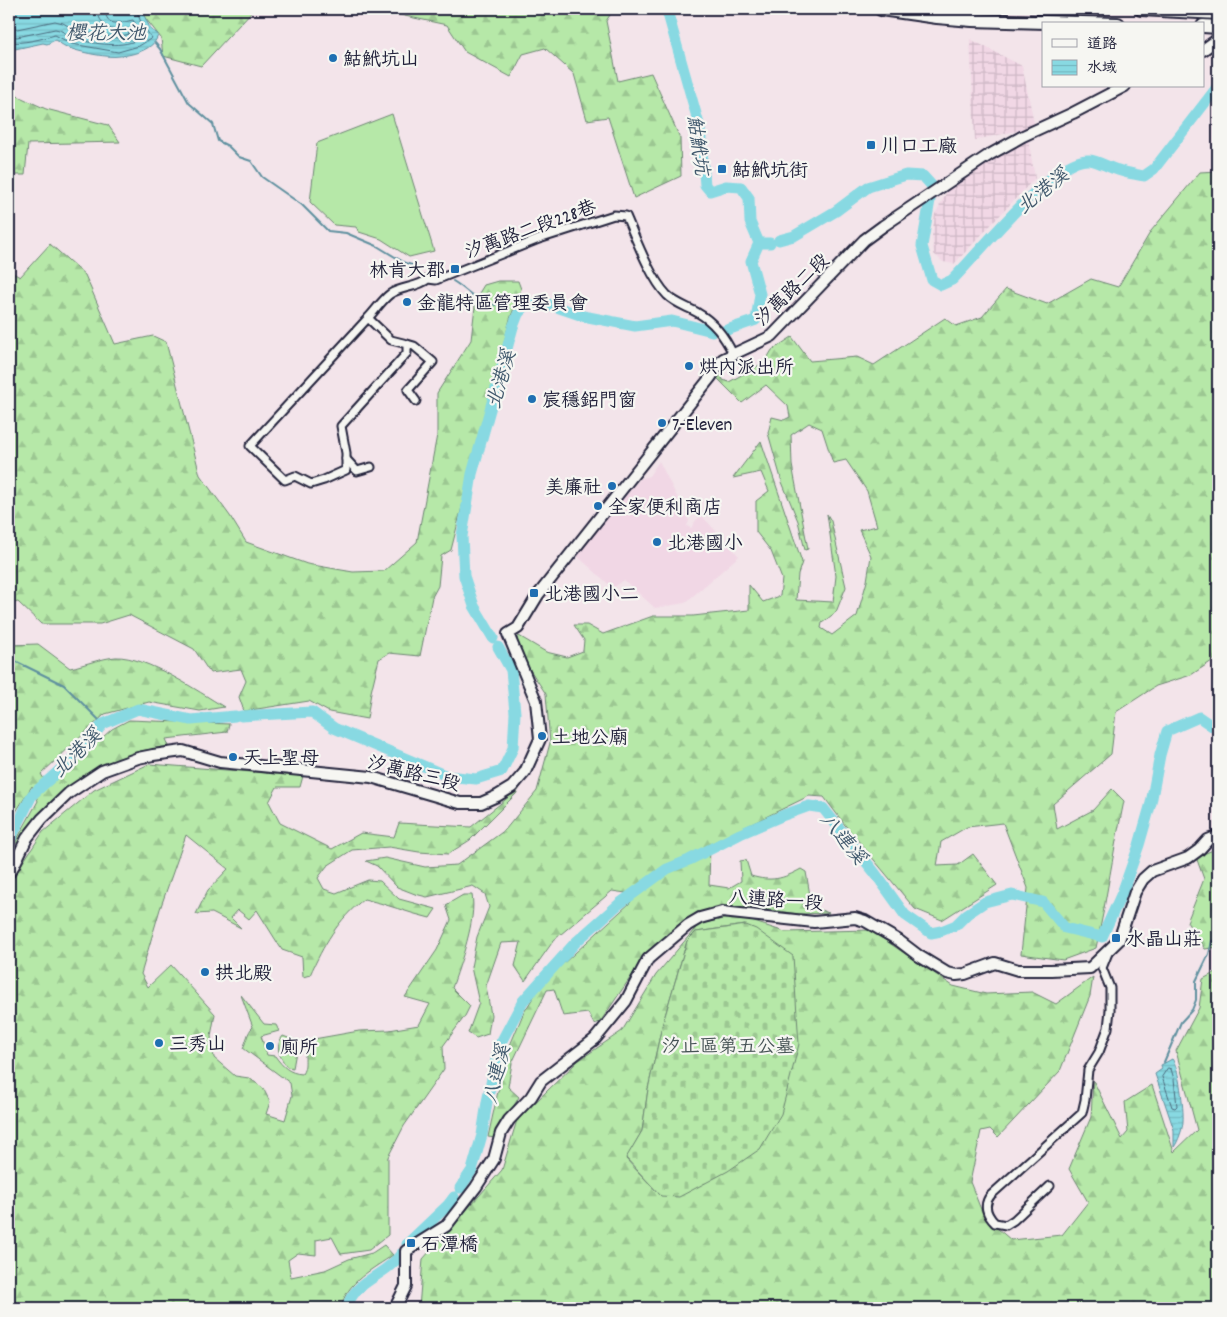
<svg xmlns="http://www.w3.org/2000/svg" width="1227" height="1317" font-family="Dekko,'LXGW WenKai TC',sans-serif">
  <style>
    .built { fill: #f1d7e5 }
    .industrial { fill: url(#industrial-grid) }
    .grass { fill: #b6e8a8; stroke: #6c8572 }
    .forest { fill: url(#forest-firs); stroke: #6c8572; fill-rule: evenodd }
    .cemetery { fill: url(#cemetery-stones); stroke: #6c8572 }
    .park { fill: url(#park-tufts); stroke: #6c8572 }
    .water { fill: url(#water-rules); stroke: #5f909f }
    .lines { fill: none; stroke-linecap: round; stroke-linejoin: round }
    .shore { stroke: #4b6b7e; stroke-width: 1 }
    .stream { stroke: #5f909f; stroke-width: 2 }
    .river { stroke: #88d9e2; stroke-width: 11 }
    .street-casing { stroke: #22223b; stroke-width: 11 }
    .secondary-casing { stroke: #22223b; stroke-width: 14 }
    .highway-casing { stroke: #22223b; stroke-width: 16 }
    .street { stroke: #f6f6f2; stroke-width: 7 }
    .secondary { stroke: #f6f6f2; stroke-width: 10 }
    .highway { stroke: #f6f6f2; stroke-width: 12 }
    .poi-dot { fill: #1f6fb2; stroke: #f6f6f2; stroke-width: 2 }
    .labels { text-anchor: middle; stroke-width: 4.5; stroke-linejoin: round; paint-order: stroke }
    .poi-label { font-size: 19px; fill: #22223b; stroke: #f6f6f2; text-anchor: start }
    .street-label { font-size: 19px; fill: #22223b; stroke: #f6f6f2 }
    .park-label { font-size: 19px; fill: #475456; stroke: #f6f6f2 }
    .water-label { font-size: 20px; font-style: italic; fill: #41596d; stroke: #f6f6f2 }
  </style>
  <defs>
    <pattern id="industrial-grid" width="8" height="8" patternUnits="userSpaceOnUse" patternTransform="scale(1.25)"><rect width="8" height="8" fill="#f1d7e5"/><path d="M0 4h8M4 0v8" fill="none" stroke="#ceb8c5"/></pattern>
    <pattern id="forest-firs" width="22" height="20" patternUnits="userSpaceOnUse" patternTransform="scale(1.25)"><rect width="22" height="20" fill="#b6e8a8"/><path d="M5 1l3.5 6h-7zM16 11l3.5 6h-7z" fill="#9cc792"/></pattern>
    <pattern id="cemetery-stones" width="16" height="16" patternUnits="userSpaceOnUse" patternTransform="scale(1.25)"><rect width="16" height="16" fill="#b6e8a8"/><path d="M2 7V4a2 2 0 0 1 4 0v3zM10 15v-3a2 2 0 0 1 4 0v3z" fill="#9cc792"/></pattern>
    <pattern id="park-tufts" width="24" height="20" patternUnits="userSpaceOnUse" patternTransform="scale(1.25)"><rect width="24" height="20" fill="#b6e8a8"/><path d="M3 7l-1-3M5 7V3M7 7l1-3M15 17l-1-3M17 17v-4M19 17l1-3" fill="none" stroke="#9cc792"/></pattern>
    <pattern id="water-rules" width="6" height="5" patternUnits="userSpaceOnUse" patternTransform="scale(1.25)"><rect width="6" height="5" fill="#88d9e2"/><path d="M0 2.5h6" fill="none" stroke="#75bac3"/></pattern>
  </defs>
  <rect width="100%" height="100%" fill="#f3e4ea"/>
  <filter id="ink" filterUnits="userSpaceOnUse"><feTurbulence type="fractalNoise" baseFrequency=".02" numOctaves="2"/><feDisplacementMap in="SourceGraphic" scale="10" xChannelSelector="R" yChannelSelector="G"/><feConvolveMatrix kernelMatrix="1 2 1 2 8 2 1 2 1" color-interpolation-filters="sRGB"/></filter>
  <g filter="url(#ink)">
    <path class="built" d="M659,461L689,521L687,526L691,528L696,520L702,516L739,556L685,603L655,608L624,580L613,588L576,555L640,479L649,476Z"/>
    <g class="industrial">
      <path d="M970,39L1022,66L1035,127L975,140Z"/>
      <path d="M1028,138L1035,178L954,264L943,262L934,254L932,236L935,214L949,188Z"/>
    </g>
    <path class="grass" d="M392,114L434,251L409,257L381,239L359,232L356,227L334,225L310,202L317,143Z"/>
    <g class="forest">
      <path d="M110,9H254L201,66L163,56L161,38L138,9L124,18Z"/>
      <path d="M372,9H614L606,21L618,81L651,73L680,138L681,176L634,198L608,117L587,120L574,74L545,48L523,54L511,77L465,52L447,25Z"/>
      <path d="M9,48L12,54L11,93L46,109L108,125L120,142L28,144L25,175H9Z"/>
      <path d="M1218,171V657L1191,675L1156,686L1116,712L1111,754L1053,804L1057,829L1093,810L1112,789L1124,801C1113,850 1107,899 1096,948L1063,960L1021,954L1028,888L1003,823L967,827L941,842L937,866L958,865L973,854L997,885L942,920L915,909L845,825L824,797L809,796L710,844L709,885L729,888L741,881L740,861L746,860L751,876C771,882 783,879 801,869L806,872L812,907L829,913L798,914L750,907L697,912L643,959L600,1022L594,1024L588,1013L563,1016L554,989L547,990L512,1063L508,1087L519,1097L495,1138L488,1137L506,1055L523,1014L542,983L631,902L626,893L612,891L554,940L525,981L515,966L521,942L501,943L486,986L491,1015L488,1034L476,1038L468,1033L479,1003L471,967L477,937L489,907L485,894L473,886L427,897L415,894L397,887L377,866L366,861L385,858L425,867L457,865L505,830L537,791L550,743L546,694L519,653L515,642L519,636L546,652L567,657L583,651L584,640L574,625H587L603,634L653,616H693L749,610V585L763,602L780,596L782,579L771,551L756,532V501L769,491L761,472L733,478L761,441L802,562L798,574L796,600L833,602L836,576L827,514L831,521L846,587L836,612L822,623L821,628L832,635L857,616L867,581L871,556L859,530L877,526L867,491L846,460L833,463L822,429L809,423L791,435L792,465L808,549L805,550L798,521L782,482L768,433L772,417L784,420L790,417L788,406L766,385L742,403L717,378L722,373L723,380L729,382L765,362L772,350L792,337L810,361L857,357L874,365L945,318L956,326L982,317L1006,289L1047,304L1091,279L1118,287L1151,231L1200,172Z"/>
      <path d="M50,244L85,275L115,344L153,336L166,342L200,475L230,516L246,542L307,564L353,572L384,571L417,542L437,435V393L471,340L476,298L484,285L498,281H518L521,289L510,319L451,550L441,556L438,586L432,597L420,656L389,653L379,659L371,692L367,719L329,712L309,701L244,711L239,697L246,681L241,669L210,673L194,649L129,615L100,624H41L18,602L9,604V271L20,277Z"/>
      <path d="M38,644L70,668C84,665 102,658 116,657C146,656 198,691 224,707L200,711L149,702L105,714L41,774L48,786L112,729L129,720L229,724L227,732L166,739L169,746L140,751L101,767L21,843H15L38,801L32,786L9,823V645Z"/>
      <path d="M149,764L303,776L300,787H277L269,802L280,823L332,849L361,833L394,837L399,823L471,827L515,792L525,780L516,794L470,840L448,854L419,852L389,847L352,850L327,866L318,878L324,889L336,893L368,880L380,881L399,899L436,909L430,918C408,913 387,904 364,899C338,919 323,946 310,975L303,977L302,957L282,950L257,910L249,919L238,910L231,918L241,928L212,913L196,914L208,890L228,869L186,835L160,909L141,974L148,987L171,965L215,1014L211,1036L214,1058L235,1076L249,1078L263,1088L270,1102L266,1114L285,1120L292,1096L290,1083L243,1048C247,1041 247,1032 253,1027L241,995L264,1024L276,1025L279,1031L261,1036L267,1055L275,1056C283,1067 289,1073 302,1074C310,1062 298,1050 314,1039L359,1031L389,1030L419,1025L430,1004L405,997L437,950L451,920L446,905L463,895H472C477,919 460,964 452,988L470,1006L465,1016L443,1046L444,1069L404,1126L388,1157V1235L369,1250L341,1254L332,1237L316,1240V1255L298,1253L288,1260L291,1277L325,1270L349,1259L372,1253L384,1245L393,1255C373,1269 346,1282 341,1308H300L288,1301L277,1308H9V883L43,832L94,790Z"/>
      <path d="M1218,848V947L1205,949L1187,922L1204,879L1196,857Z"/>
      <path d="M723,919L748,920L785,932L870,930L953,986L986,994L1032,992L1056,1004L1093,977L1090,996L1060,1071L998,1137L990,1129L981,1131L970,1182L984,1217L1011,1240L1062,1235L1088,1202L1069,1169L1091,1117L1093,1080L1122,1139L1128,1132L1125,1102L1152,1085L1174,1152L1197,1130L1176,1051L1199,1008L1203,979L1218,971V1308H419L423,1259L502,1170L517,1120L578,1061L622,1031L656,975L699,924ZM745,925L661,1196L626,1159L642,1131L648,1089L662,1026L687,941L696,932Z"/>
    </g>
    <path class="cemetery" d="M746,925L756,929L793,956L799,1044L781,1114L760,1149L728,1171L679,1197L661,1196L626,1158L642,1131L648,1089L662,1026L687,941L696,932Z"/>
    <path class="park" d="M283,1036L299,1042L297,1046L293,1068L287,1067C280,1057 274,1047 283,1036Z"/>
    <g class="water">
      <path d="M9,9H113L119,13L129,9H141L151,30L158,34C156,49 133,55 120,56C108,58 84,53 72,49C66,48 60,43 55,40L47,44L43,43L15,49L9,45Z"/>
      <path d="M1172,1059C1179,1066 1184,1110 1183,1121C1183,1128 1178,1142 1174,1147V1130L1155,1074L1162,1069L1161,1065Z"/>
    </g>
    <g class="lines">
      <g class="shore">
        <path d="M9,28L17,29L55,21L63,23L77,31L117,38L129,34L128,30C114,36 98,24 97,9"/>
        <path d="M9,36L17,37L55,29C63,30 68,36 76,39C94,44 124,49 141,38V35L133,20C122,22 106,30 105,9"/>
        <path d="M9,42C23,44 41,39 55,35L72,44L118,52L139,46L152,38L142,25L136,9"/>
        <path d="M1168,1068L1171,1069L1174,1079L1177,1106L1175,1108L1172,1107L1162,1077Z"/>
      </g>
      <g class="stream">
        <path d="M155,43L160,49L189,103L213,124L218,141L228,146L239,157L251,161L262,177L302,205L328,231L346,233L377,246L405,263L415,266"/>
        <path d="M453,281C471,292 473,301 496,305C508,297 513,300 525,306"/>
        <path d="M9,658L64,685L103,724"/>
        <path d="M1164,1062L1181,1022L1192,1010L1196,1000V981L1209,954L1212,941L1218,939"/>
      </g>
      <g class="river">
        <path d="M670,9L668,14L700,128L705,185L710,191L726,186L741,187L749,198L750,222L759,243"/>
        <path d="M930,200L922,246L932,280L941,285L952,280C978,255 1054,157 1089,160C1100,161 1108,168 1118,170C1126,173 1135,174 1144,176L1154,169L1218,86"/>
        <path d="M779,240L794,236L836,211L868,187L906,175L923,176L932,186"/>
        <path d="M724,331L756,320L760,294L751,261L759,243H770"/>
        <path d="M493,638L474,606L464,576L462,536L472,474L513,327L518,314L525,306L542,302L583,316L635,326L672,321L712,331"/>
        <path d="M241,716L312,712L334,728L447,776L476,779L502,771L513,748L515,713L511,670L498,647"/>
        <path d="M9,842L32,795L72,759L103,724L138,709L191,720L235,716"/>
        <path d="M460,1188L472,1170L482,1135L487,1102L499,1046L523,1001L576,942L619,904L667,869L689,860L740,834L784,815L809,806L823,808L875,873L905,915L931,933L941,931L956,925L967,914L985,902L1012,895L1043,902L1065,928L1102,937L1122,893L1139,845L1151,803L1160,755L1167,731L1199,717L1212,726L1218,724"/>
        <path d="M407,1244L448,1205L454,1197"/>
        <path d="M347,1308C353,1281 386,1276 401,1254"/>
      </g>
      <g class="street-casing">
        <g id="street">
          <path d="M368,318L250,446L285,480L295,476L311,484L324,480L346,470V453L341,426L407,353V344L391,340L368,318C375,311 382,300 390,294C402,286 417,288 428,279L436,280L539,239L614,215L626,216C636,239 650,277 667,295C676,304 688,307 698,313C714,322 725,337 733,354"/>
          <path d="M407,344L414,346L433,362L408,390L416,401"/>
          <path d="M346,459L357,471L371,467"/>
          <path d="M1050,1186L1014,1220L1006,1225L995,1223C986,1214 983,1204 991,1195L1082,1113L1085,1100L1088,1070L1099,1052L1108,1028L1110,1010V988L1102,968L1108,953"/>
        </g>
      </g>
      <g class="secondary-casing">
        <g id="secondary">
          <path d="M1203,50L1218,39"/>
          <path d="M9,873L14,865L27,838L42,819L69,793L102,771L138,758L153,755L183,751L220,762L371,777L460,803H481L497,796L512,787L525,772L540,739L536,701L508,634L518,628L538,595L710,378L723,359L772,336L864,240L883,226L989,155L1023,136L1073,113L1125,86"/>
          <path d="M395,1308L406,1286V1251L446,1226L476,1187L494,1159L501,1133L509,1120L531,1097L541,1081L595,1039L626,1001L648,959L688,925L700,918L722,912L814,922L855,918L865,921L898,940L919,956L947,973L956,975L965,974L995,963L1018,970H1051L1090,968L1119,940L1135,892L1143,879L1152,871L1188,858L1199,850L1208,840L1218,836"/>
        </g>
      </g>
      <g class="highway-casing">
        <g id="highway">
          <path d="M881,9L937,17L972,20L1118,24"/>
          <path d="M1141,9L1218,13"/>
          <path d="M1203,26L1218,27"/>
        </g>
      </g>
      <use href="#street" class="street"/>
      <use href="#secondary" class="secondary"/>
      <use href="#highway" class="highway"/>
    </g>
  </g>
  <g class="poi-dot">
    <circle cx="333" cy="58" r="5"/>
    <rect x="866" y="140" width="10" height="10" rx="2.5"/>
    <rect x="717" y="164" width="10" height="10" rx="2.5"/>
    <rect x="450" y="264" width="10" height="10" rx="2.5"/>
    <circle cx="407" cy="302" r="5"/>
    <circle cx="689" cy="366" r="5"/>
    <circle cx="532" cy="399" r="5"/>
    <circle cx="662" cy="423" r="5"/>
    <circle cx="612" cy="486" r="5"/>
    <circle cx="598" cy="506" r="5"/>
    <circle cx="657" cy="542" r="5"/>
    <rect x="529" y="588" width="10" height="10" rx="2.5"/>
    <circle cx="542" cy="736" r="5"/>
    <circle cx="233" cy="757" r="5"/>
    <rect x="1111" y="933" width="10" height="10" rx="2.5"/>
    <circle cx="205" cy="972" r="5"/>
    <circle cx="159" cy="1043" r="5"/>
    <circle cx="270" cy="1046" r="5"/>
    <rect x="406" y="1238" width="10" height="10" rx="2.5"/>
  </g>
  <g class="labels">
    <g class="poi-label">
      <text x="343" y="65">鮕鮘坑山</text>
      <text x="881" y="152">川口工廠</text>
      <text x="732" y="176">鮕鮘坑街</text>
      <text x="445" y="276" text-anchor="end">林肯大郡</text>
      <text x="417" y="309">金龍特區管理委員會</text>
      <text x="699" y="373">烘內派出所</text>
      <text x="542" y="406">宸穩鋁門窗</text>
      <text x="672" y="430">7-Eleven</text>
      <text x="602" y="493" text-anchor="end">美廉社</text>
      <text x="608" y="513">全家便利商店</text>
      <text x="667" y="549">北港國小</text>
      <text x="544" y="600">北港國小二</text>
      <text x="552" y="743">土地公廟</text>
      <text x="243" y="764">天上聖母</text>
      <text x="1126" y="945">水晶山莊</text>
      <text x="215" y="979">拱北殿</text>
      <text x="169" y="1050">三秀山</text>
      <text x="280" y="1053">廁所</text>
      <text x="421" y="1250">石潭橋</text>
    </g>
    <g class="street-label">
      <text transform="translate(530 228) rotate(-20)" y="7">汐萬路二段228巷</text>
      <text transform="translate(791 289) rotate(-44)" y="7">汐萬路二段</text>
      <text transform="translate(414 772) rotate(14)" y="7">汐萬路三段</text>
      <text transform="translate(776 899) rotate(4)" y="7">八連路一段</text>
    </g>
    <g class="park-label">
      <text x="728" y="1052">汐止區第五公墓</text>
    </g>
    <g class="water-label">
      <text x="106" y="39">櫻花大池</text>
      <text transform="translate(699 145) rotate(82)" y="7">鮕鮘坑</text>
      <text transform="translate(1042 190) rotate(-39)" y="7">北港溪</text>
      <text transform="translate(500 379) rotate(-74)" y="7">北港溪</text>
      <text transform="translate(76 752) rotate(-44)" y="7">北港溪</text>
      <text transform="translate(844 838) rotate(50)" y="7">八連溪</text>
      <text transform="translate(496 1074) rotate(-77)" y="7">八連溪</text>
    </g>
  </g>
  <rect width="1227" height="1317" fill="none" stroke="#f6f6f2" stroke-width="30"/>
  <rect x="15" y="15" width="1197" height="1287" fill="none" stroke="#22223b" stroke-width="2" filter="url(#ink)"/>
  <rect x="1042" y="22" width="162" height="65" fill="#f6f6f2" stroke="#a1a1a9"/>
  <rect x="1052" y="39" width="25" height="8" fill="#f6f6f2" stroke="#a1a1a9"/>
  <text x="1087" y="48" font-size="15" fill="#22223b">道路</text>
  <rect x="1052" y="60" width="25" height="15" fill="url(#water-rules)" stroke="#a1a1a9"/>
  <text x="1087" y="72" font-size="15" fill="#22223b">水域</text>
</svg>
